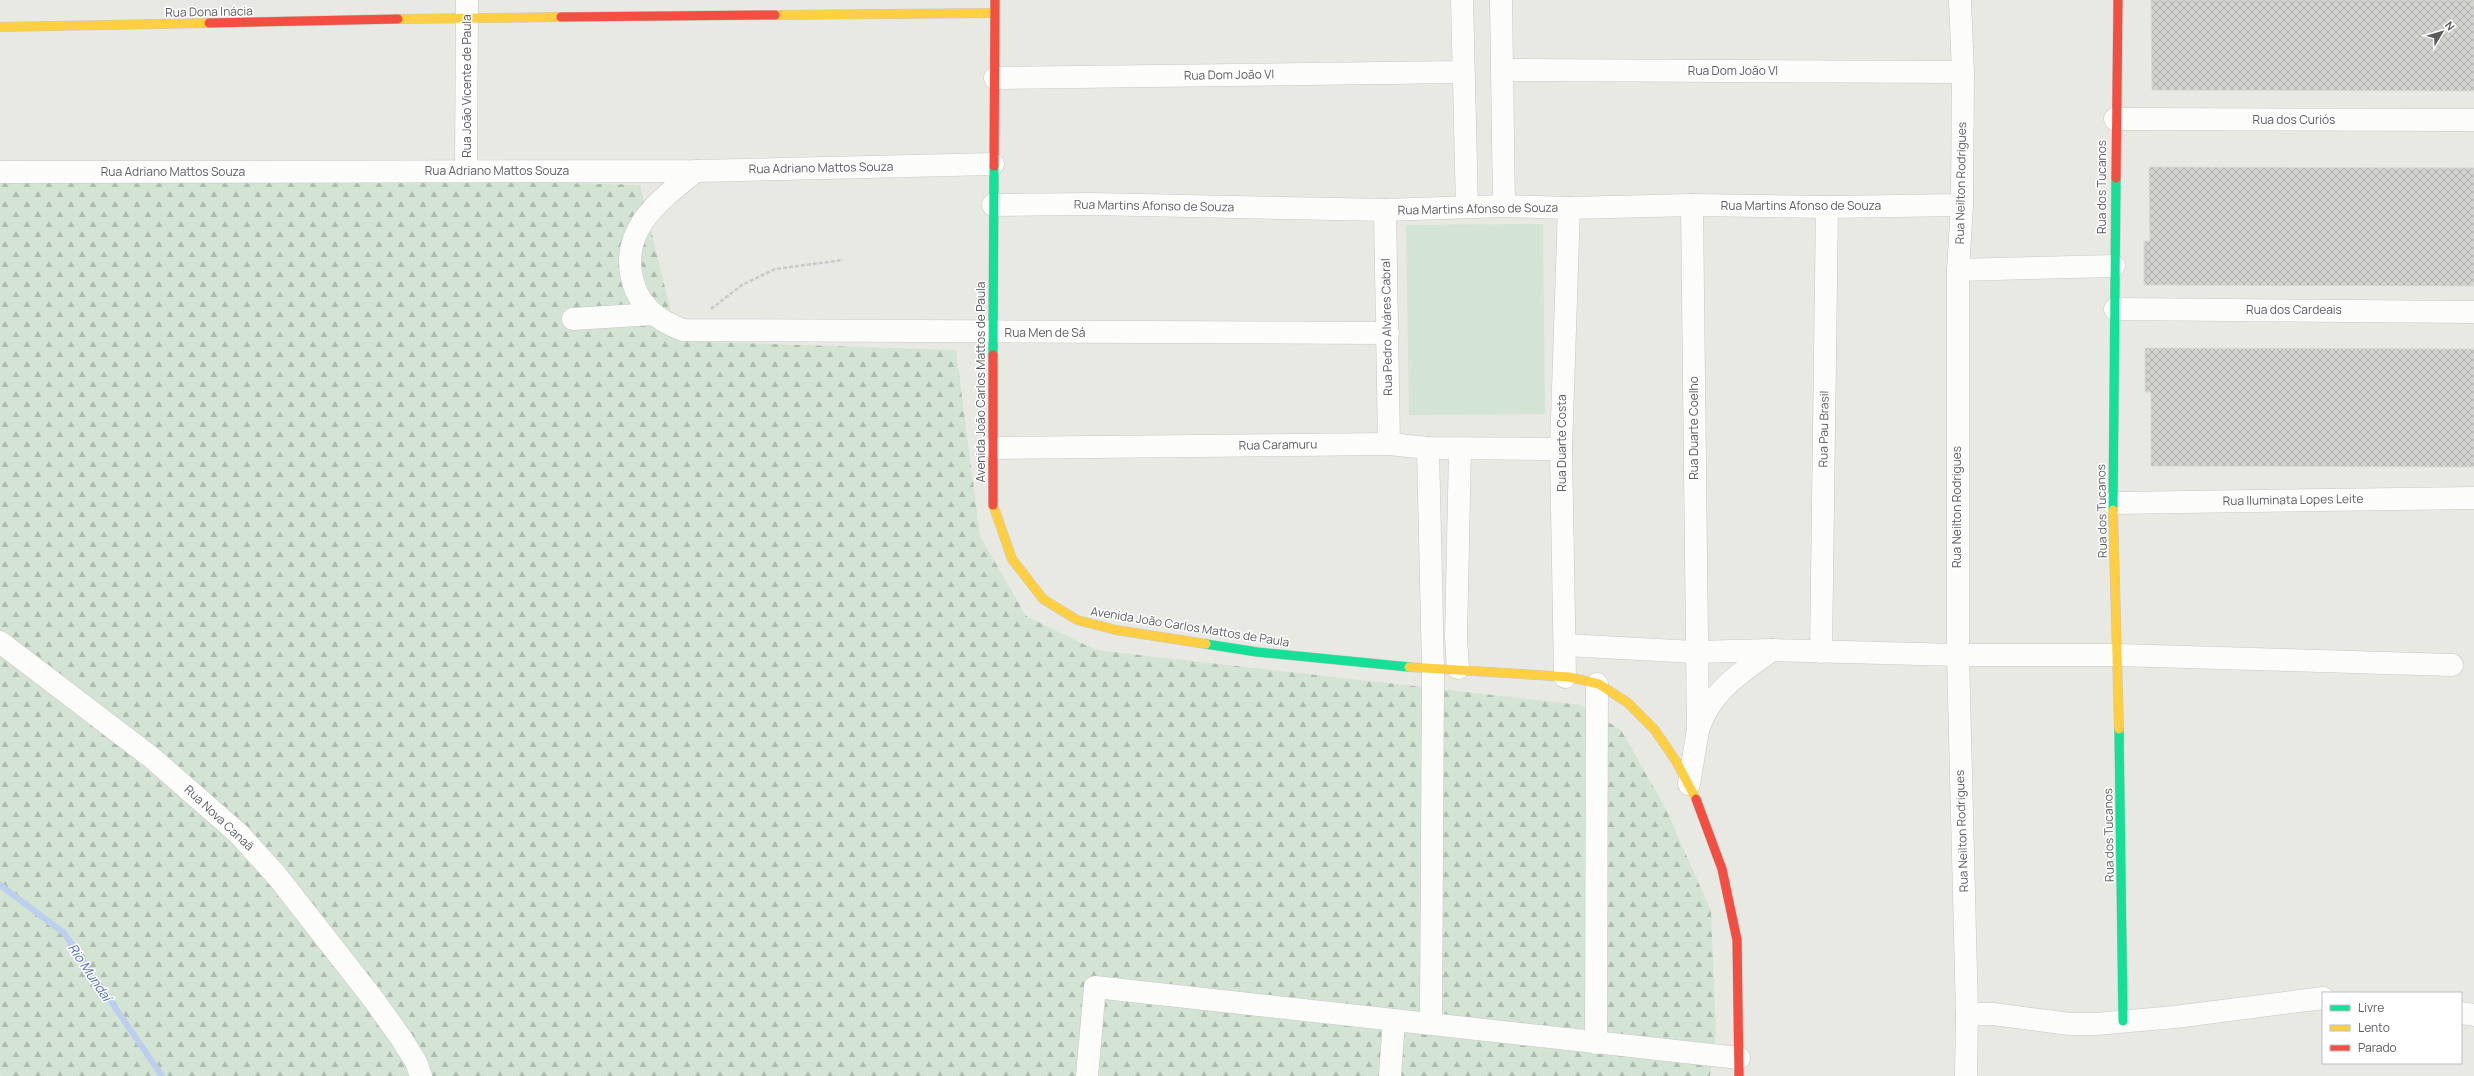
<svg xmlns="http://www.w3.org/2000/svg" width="2474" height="1076" font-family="Manrope,sans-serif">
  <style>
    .forest { fill: url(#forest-firs) }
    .green { fill: #d3e4d4 }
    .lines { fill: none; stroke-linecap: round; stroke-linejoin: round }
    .stream { stroke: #bccfee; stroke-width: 6 }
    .building { fill: url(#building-cross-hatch); stroke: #d8d8d4 }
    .street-casing { stroke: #c6c7c6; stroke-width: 23 }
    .fast-casing { stroke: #c7c7c6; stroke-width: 10 }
    .slow-casing { stroke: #c7c7c6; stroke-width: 10 }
    .jam-casing { stroke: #c7c7c6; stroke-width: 10 }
    .path { stroke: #c7cbc9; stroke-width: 2.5; stroke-dasharray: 4 2; stroke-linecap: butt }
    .street { stroke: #fcfcfb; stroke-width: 22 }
    .fast { stroke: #16e098; stroke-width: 9 }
    .slow { stroke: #ffcf43; stroke-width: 9 }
    .jam { stroke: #f24e42; stroke-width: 9 }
    .labels { text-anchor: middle; stroke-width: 3; stroke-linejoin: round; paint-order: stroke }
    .street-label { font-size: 12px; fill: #5a5c60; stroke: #fff }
    .water-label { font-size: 13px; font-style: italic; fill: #506cb3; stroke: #fff }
  </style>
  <defs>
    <pattern id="forest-firs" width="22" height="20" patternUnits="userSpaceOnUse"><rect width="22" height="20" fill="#d3e4d4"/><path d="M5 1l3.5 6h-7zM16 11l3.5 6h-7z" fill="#aebcaf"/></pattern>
    <pattern id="building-cross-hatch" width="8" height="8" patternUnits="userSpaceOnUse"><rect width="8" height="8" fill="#d2d2cf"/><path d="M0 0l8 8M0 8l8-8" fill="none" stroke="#adaeab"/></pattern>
  </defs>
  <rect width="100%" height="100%" fill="#e9e9e4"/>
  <path class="forest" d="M0,167L640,185L678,341L956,350L980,536L1026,616L1096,650L1581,705L1621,730L1666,809L1711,911L1716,1033L1710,1076H0L2,1075L0,1073Z"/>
  <path class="green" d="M1543,224L1545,414L1409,415L1406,225Z"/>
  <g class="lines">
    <path class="stream" d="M0,885L64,933L162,1076"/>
  </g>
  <g class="building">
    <path d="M2151,0H2474V91L2152,90Z"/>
    <path d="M2149,167L2474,168V286L2144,285V241H2150Z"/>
    <path d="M2145,348L2474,349V467L2151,466V392H2145Z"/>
  </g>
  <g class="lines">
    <g class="street-casing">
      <g id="street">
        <path d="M1462,0L1467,207"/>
        <path d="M1501,0L1504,206"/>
        <path d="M1960,0L1963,72L1962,205L1958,270V655L1967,1014"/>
        <path d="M1504,70L1963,72"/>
        <path d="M995,78L1462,72"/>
        <path d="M2115,119L2474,120"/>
        <path d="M466,171L467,0"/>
        <path d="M696,171C658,201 615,233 635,288C643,310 661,322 683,330L1388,333"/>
        <path d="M0,172L696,171L993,164"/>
        <path d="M993,205L1091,204L1385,210L1504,206L1569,208L1692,205L1827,207L1962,205"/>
        <path d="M1385,210L1389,444"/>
        <path d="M1958,270L2114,266"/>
        <path d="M2115,309L2474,312"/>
        <path d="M573,319L653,314"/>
        <path d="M994,448L1389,444L1428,448L1561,449"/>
        <path d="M1428,448L1433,669L1431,1023"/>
        <path d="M2113,503L2474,498"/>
        <path d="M0,642L151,757L239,834L277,876L374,1000L401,1038L416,1062L421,1076"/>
        <path d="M1565,645L1695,652L1772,650L1958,655H2118L2452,665"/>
        <path d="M1821,652L1827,207"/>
        <path d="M1458,668L1456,638L1460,449"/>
        <path d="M1565,677L1561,449L1569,208"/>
        <path d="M1699,727C1712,690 1741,673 1772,650"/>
        <path d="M1689,784L1698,730L1692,205"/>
        <path d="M2461,1013L2474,1015"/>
        <path d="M1596,1043L1597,684"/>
        <path d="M1087,1076L1095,987L1739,1058"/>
        <path d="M1390,1076L1394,1020"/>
        <path d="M1966,1076L1967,1014H1993L2070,1024H2096L2175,1017L2323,998"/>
      </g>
    </g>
    <g class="fast-casing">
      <g id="fast">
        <path d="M993,355L994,166"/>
        <path d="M2113,510L2116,178"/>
        <path d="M1206,644L1257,652L1409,667"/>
        <path d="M2119,729L2123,1021"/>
      </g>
    </g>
    <g class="slow-casing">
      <g id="slow">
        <path d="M775,15L995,13"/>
        <path d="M398,19L561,17"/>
        <path d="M0,27L209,23"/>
        <path d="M993,505L1012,559L1043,599L1077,620L1116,630L1206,644"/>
        <path d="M2113,510L2119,729"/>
        <path d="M1409,667L1569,677L1599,684L1628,703L1654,729L1676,761L1696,799"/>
      </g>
    </g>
    <g class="jam-casing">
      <g id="jam">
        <path d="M561,17L775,15"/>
        <path d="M209,23L398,19"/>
        <path d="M994,166L995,0"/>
        <path d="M2116,178L2118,0"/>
        <path d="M993,355V505"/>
        <path d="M1696,799L1722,869L1737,940L1739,1076"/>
      </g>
    </g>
    <path class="path" d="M711,309L742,285L775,269L843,260"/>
    <use href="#street" class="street"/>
    <use href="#fast" class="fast"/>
    <use href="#slow" class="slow"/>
    <use href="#jam" class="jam"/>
  </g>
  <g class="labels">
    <g class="street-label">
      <text transform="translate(209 12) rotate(-1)" y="4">Rua Dona Inácia</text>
      <text x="1733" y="75">Rua Dom João VI</text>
      <text transform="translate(1229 75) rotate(-1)" y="4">Rua Dom João VI</text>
      <text transform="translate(467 86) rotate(-90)" y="4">Rua João Vicente de Paula</text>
      <text x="2294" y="124">Rua dos Curiós</text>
      <text transform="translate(821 168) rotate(-1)" y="4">Rua Adriano Mattos Souza</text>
      <text x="497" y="175">Rua Adriano Mattos Souza</text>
      <text x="173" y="176">Rua Adriano Mattos Souza</text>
      <text transform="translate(1961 183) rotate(-89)" y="4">Rua Neilton Rodrigues</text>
      <text transform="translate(2102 187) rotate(-90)" y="4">Rua dos Tucanos</text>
      <text transform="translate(1154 206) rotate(1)" y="4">Rua Martins Afonso de Souza</text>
      <text x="1801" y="210">Rua Martins Afonso de Souza</text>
      <text transform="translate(1478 209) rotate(-1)" y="4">Rua Martins Afonso de Souza</text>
      <text x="2294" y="314">Rua dos Cardeais</text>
      <text transform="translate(1387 327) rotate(-91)" y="4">Rua Pedro Alváres Cabral</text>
      <text x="1045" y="337">Rua Men de Sá</text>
      <text transform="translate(981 382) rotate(-90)" y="4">Avenida João Carlos Mattos de Paula</text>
      <text transform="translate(1694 428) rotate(-90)" y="4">Rua Duarte Coelho</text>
      <text transform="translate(1824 429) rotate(-89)" y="4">Rua Pau Brasil</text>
      <text transform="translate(1562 443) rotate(-90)" y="4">Rua Duarte Costa</text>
      <text transform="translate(1278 445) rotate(-1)" y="4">Rua Caramuru</text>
      <text transform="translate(2293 500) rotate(-1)" y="4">Rua Iluminata Lopes Leite</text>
      <text transform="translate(1957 507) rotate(-90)" y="4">Rua Neilton Rodrigues</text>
      <text transform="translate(2102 511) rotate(-91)" y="4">Rua dos Tucanos</text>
      <text transform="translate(1190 627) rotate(9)" y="4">Avenida João Carlos Mattos de Paula</text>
      <text transform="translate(219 818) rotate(43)" y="4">Rua Nova Canaã</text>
      <text transform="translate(1962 831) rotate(-92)" y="4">Rua Neilton Rodrigues</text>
      <text transform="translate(2109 835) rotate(-91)" y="4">Rua dos Tucanos</text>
    </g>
    <g class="water-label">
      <text transform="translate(90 972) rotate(56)" y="5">Rio Mundaí</text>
    </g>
  </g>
  <rect x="2322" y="992" width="140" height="72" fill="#ffffff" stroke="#bdbebf"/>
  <rect x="2330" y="1005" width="20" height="6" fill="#16e098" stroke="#bdbebf"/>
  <text x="2358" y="1012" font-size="12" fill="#5a5c60">Livre</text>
  <rect x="2330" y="1025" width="20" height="6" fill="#ffcf43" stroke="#bdbebf"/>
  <text x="2358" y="1032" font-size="12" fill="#5a5c60">Lento</text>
  <rect x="2330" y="1045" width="20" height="6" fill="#f24e42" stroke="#bdbebf"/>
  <text x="2358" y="1052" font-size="12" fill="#5a5c60">Parado</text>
  <g transform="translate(2442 32) rotate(52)" stroke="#ffffff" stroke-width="3" paint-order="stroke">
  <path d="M0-3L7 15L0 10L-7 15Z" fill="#5a5c60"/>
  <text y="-6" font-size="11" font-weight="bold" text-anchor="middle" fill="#5a5c60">N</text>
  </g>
</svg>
